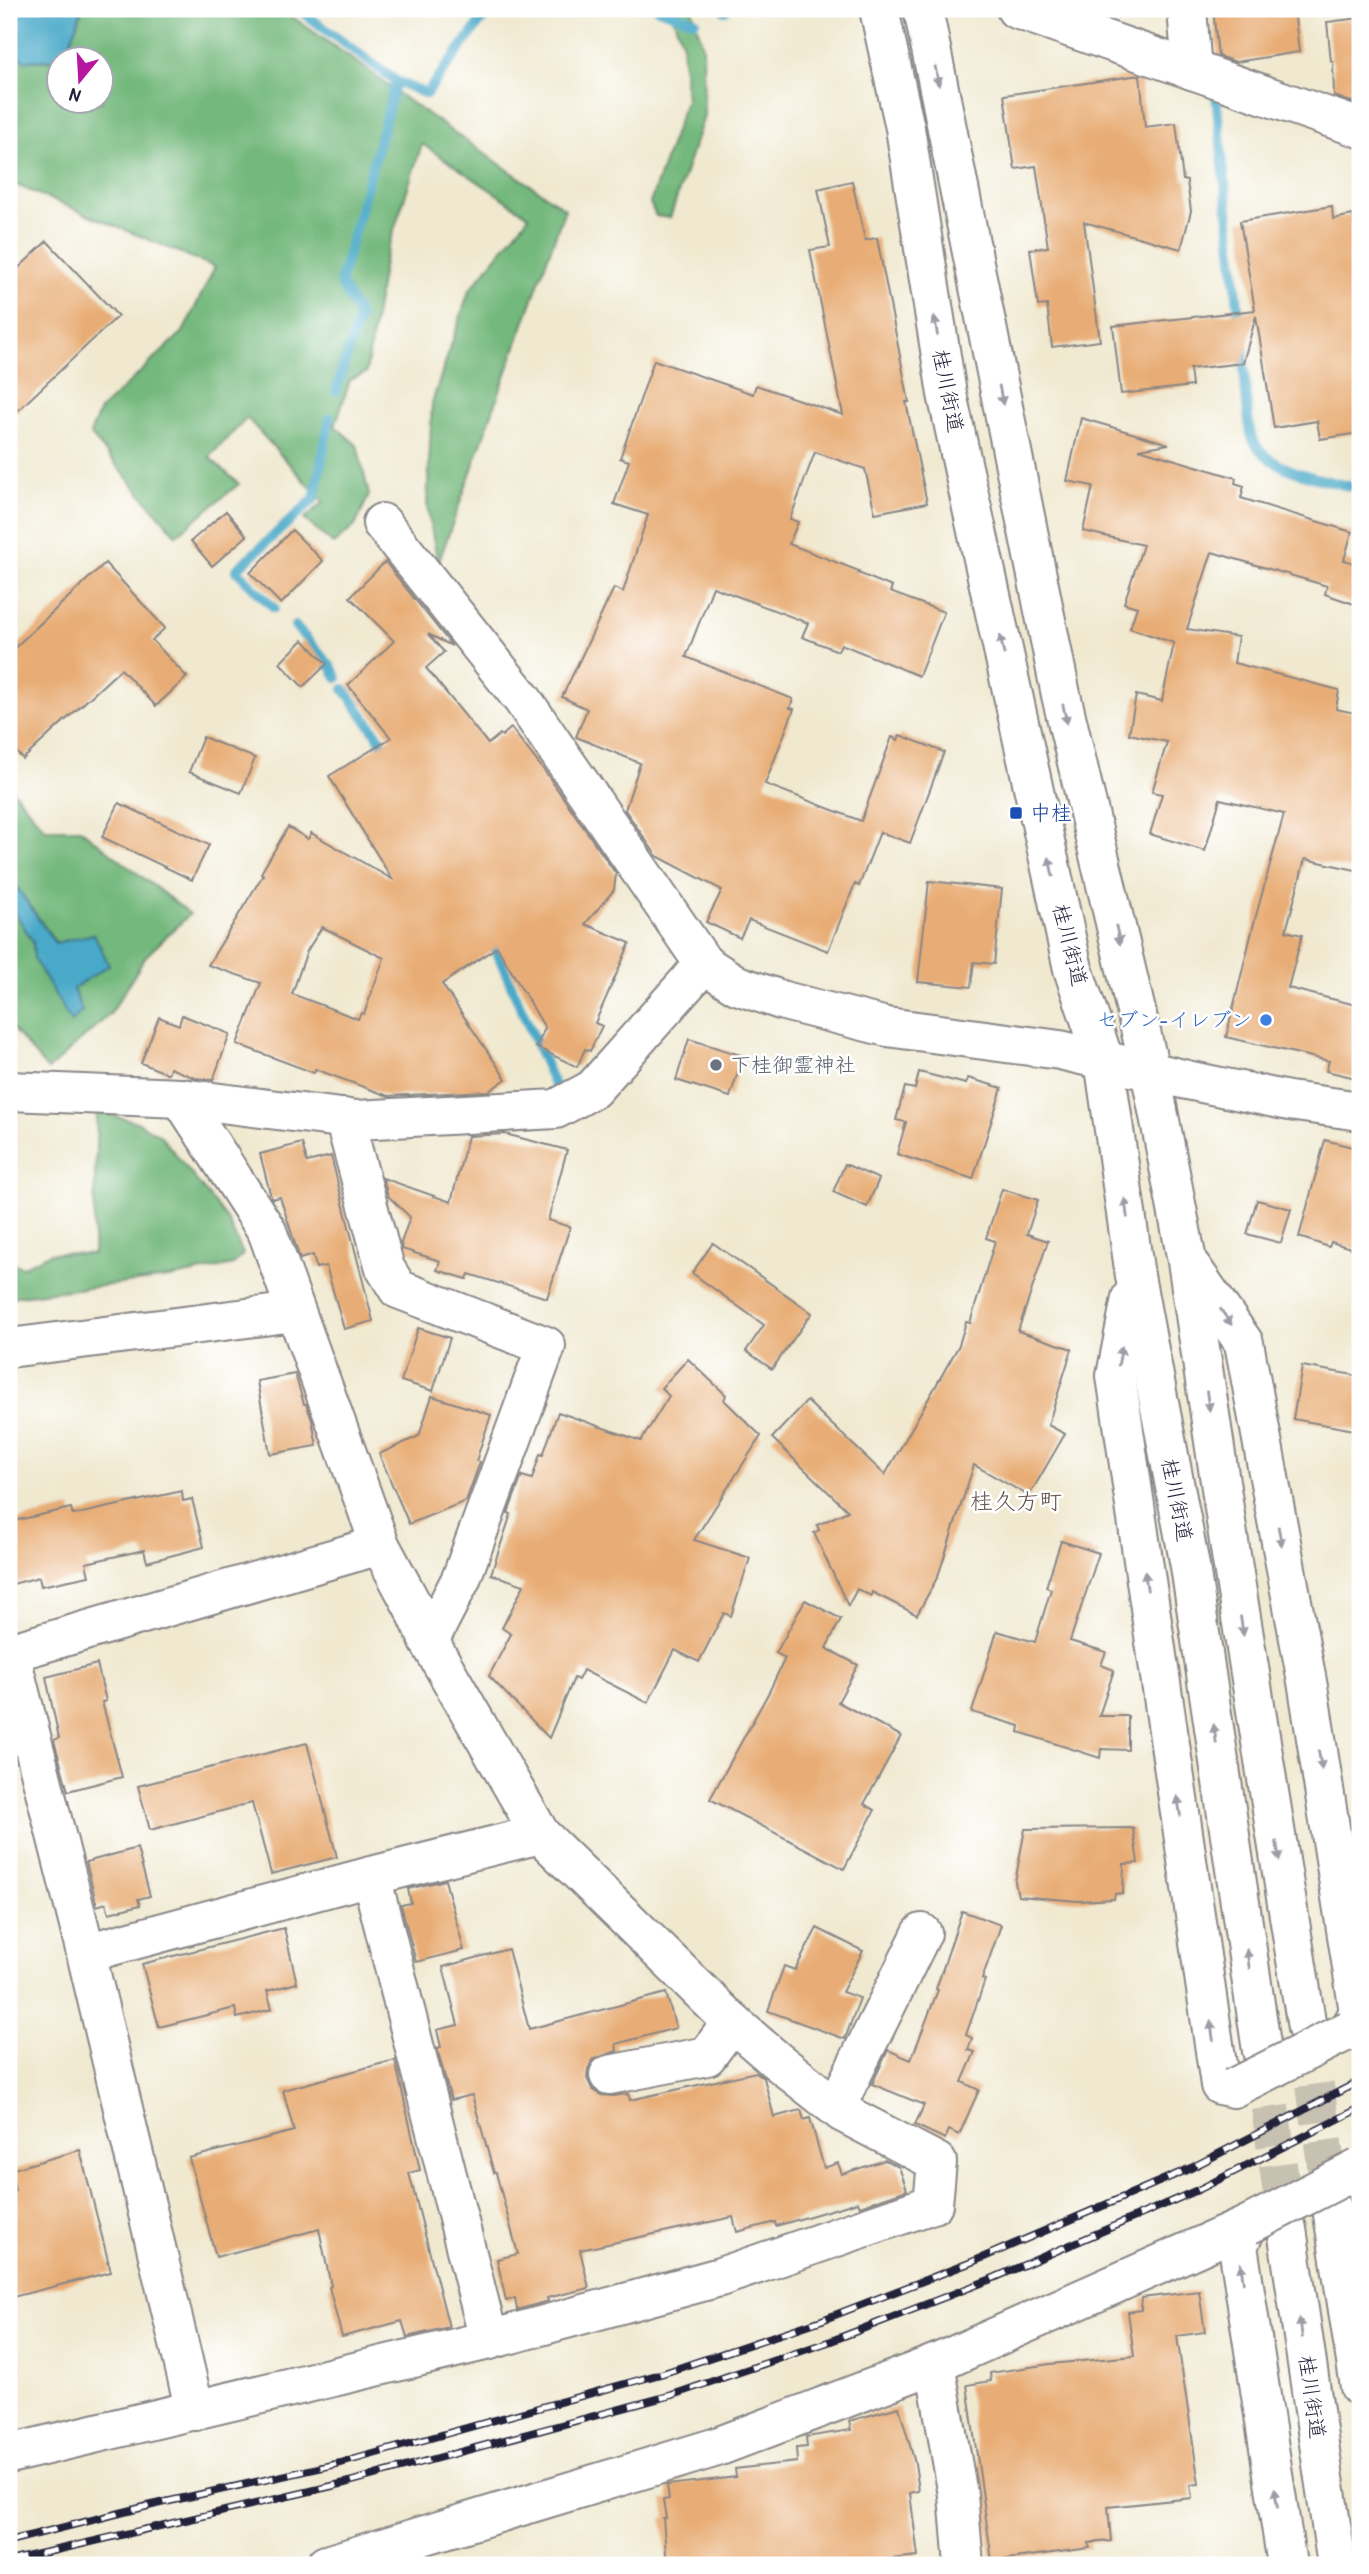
<svg xmlns="http://www.w3.org/2000/svg" width="1369" height="2574" font-family="'Patrick Hand','Klee One',sans-serif">
  <style>
    .forest { fill: #73b87c; stroke: #4a6d5c; stroke-width: 2 }
    .water { fill: #49a9c8; stroke: #366682; stroke-width: 2 }
    .lines { fill: none; stroke-linecap: round; stroke-linejoin: round }
    .stream { stroke: #49a9c8; stroke-width: 10 }
    .building { fill: #e8ad76; fill-rule: evenodd }
    .minor-tunnel { stroke: #c7c1b2; stroke-width: 38; stroke-dasharray: 38 19; stroke-linecap: butt }
    .minor-casing { stroke: #898686; stroke-width: 42 }
    .minor { stroke: #fff; stroke-width: 38 }
    .rail-casing { stroke: #22223b; stroke-width: 8 }
    .rail { stroke: #fff; stroke-width: 5; stroke-dasharray: 16; stroke-linecap: butt }
    .minor-bridge-casing { stroke: #898686; stroke-width: 42; stroke-linecap: butt }
    .minor-bridge { stroke: #fff; stroke-width: 38 }
    .oneway { fill: #9c9ca7 }
    .transit-dot { fill: #1a4fb4; stroke: #fff; stroke-width: 2.5 }
    .shop-dot { fill: #3f7fe0; stroke: #fff; stroke-width: 2.5 }
    .worship-dot { fill: #6b7280; stroke: #fff; stroke-width: 2.5 }
    .labels { text-anchor: middle; stroke-width: 5; stroke-linejoin: round; paint-order: stroke }
    .street-label { font-size: 21px; fill: #22223b; stroke: #fff }
    .transit-label { font-size: 21px; fill: #164399; stroke: #fff; text-anchor: start }
    .shop-label { font-size: 21px; fill: #366cbe; stroke: #fff; text-anchor: end }
    .worship-label { font-size: 21px; fill: #5b616d; stroke: #fff; text-anchor: start }
    .neighbourhood-label { font-size: 23px; fill: #675350; stroke: #fff }
  </style>
  <rect width="100%" height="100%" fill="#fff"/>
  <filter id="ink" filterUnits="userSpaceOnUse"><feTurbulence type="fractalNoise" baseFrequency=".0143" numOctaves="2"/><feDisplacementMap in="SourceGraphic" scale="14" xChannelSelector="R" yChannelSelector="G"/><feConvolveMatrix kernelMatrix="1 2 1 2 8 2 1 2 1" color-interpolation-filters="sRGB"/></filter>
  <filter id="wash" filterUnits="userSpaceOnUse"><feTurbulence type="fractalNoise" baseFrequency=".00686" numOctaves="4" result="noise"/><feDisplacementMap in="SourceGraphic" scale="28" xChannelSelector="R" yChannelSelector="G"/><feGaussianBlur stdDeviation="1.57" result="paint"/><feColorMatrix in="noise" values="0 0 0 0 0 0 0 0 0 0 0 0 0 0 0 0 0 1.4 0 .05"/><feComposite in="paint" operator="in"/></filter>
  <g filter="url(#wash)">
    <rect width="100%" height="100%" fill="#f0e9d0"/>
    <g class="forest">
      <path d="M81,9H281L371,72L394,91L565,209L438,564L427,507L432,403L469,291L529,216L422,144L384,261L366,373L350,380L335,426L357,445L369,495L355,526L333,544L304,519L324,502L247,418L209,457L239,484L176,535L90,434L100,410L183,332L215,267L9,182V48L24,61H59L60,102H102V60L65,59Z"/>
      <path d="M670,9H692L703,47L704,116L670,218L656,216L650,203L686,100L682,42Z"/>
      <path d="M9,786L45,829H80L190,914L146,956L111,1013L48,1070L9,1025V903L33,942L34,959L73,989L56,943L9,876Z"/>
      <path d="M97,1111L137,1122L161,1136L227,1219L243,1254L233,1265L169,1278L9,1297V1262L22,1267L51,1253L93,1254Z"/>
    </g>
    <g class="water">
      <path d="M9,9H82L65,59L24,61L9,48Z"/>
      <path d="M9,876L55,943L94,934L109,965L73,989L82,1011L71,1022L34,959L33,942L9,903Z"/>
    </g>
    <g class="lines">
      <g class="stream">
        <path d="M298,9L396,81L340,282L359,316L336,391"/>
        <path d="M658,9L695,21"/>
        <path d="M725,11L727,9"/>
        <path d="M396,81L426,94L490,9"/>
        <path d="M1215,87L1240,325"/>
        <path d="M1243,348C1244,364 1247,430 1253,440C1273,475 1326,479 1360,489"/>
        <path d="M274,608L236,570L314,499L330,418"/>
        <path d="M295,626L332,668L337,678"/>
        <path d="M344,689L378,736L387,754"/>
        <path d="M490,936L555,1087"/>
      </g>
    </g>
    <g id="blocks">
      <g class="building">
        <path d="M1213,9H1294L1299,52L1236,62L1218,56Z"/>
        <path d="M1360,18V105L1334,96L1333,61H1331L1327,22Z"/>
        <path d="M1140,75L1145,127L1176,123L1183,180L1187,181L1191,211L1181,249L1084,222L1100,341L1052,347L1047,305L1038,306L1030,249L1048,247L1036,166L1015,169L1004,95Z"/>
        <path d="M852,181L865,240L877,238L909,402H906L927,503L875,513L865,469L815,452L790,519L798,522L789,544L859,571L858,573L892,587L890,592L944,612L919,676L841,644L838,651L802,637L808,623L713,587L686,657L793,699L790,708L794,709L765,784L861,821L892,737L898,740L900,735L944,752L910,843L880,832L859,886L855,884L828,951L749,920L740,938L706,922L722,890L657,856L625,810L640,763L576,737L587,709L562,697L614,588L623,592L648,515L614,504L629,461L620,458L654,360L753,394L756,385L843,415L810,250L830,247L818,189Z"/>
        <path d="M1332,206L1333,219L1353,215L1360,259V433L1320,439L1317,421L1274,428L1256,316L1243,363L1190,369L1192,386L1121,394L1113,326L1255,310L1240,221Z"/>
        <path d="M47,241L118,316L9,419V277Z"/>
        <path d="M1081,418L1169,444L1139,449L1236,478L1235,483L1244,486L1241,498L1352,532L1344,560L1360,565V606L1325,594L1327,586L1212,552L1187,629L1238,637L1234,663L1339,690L1336,709L1360,714V871L1305,859L1286,931L1302,935L1288,988L1360,1006V1079L1326,1071L1329,1061L1226,1037L1254,923L1284,814L1220,799L1205,851L1150,834L1162,794L1152,792L1167,742L1129,734L1136,695L1162,701L1174,643L1130,628L1137,607L1124,603L1143,545L1083,531L1093,486L1067,481Z"/>
        <path d="M226,511L247,536L212,566L191,541Z"/>
        <path d="M292,530L323,561L281,604L250,573Z"/>
        <path d="M385,562L452,646L428,634L444,652L426,668L488,744L500,734L502,736L511,728L546,773L616,874L614,890L585,924L630,943L595,1023L602,1026L590,1051L585,1049L577,1067L536,1047L545,1028L497,947L442,984L506,1079L489,1091L388,1096L315,1069L314,1073L237,1044L261,983L208,965L263,875L261,873L288,827L308,839L311,833L392,879L329,776L391,738L348,685L394,641L350,597ZM322,927L384,958L364,1014L361,1013L358,1019L292,994L307,951Z"/>
        <path d="M105,563L165,628L152,640L187,677L156,706L121,669L23,759L9,744V653Z"/>
        <path d="M303,640L327,664L303,687L280,663Z"/>
        <path d="M203,737L255,758L241,793L189,772Z"/>
        <path d="M119,803L209,845L192,880L102,837Z"/>
        <path d="M929,881L1002,889L994,964L974,962L971,987L918,982Z"/>
        <path d="M182,1015L230,1034L213,1080L195,1078L170,1068L168,1074L141,1063L159,1017L179,1025Z"/>
        <path d="M689,1039L743,1056L730,1097L676,1080Z"/>
        <path d="M919,1072L966,1084L968,1078L1002,1088L973,1179L897,1154L906,1122L896,1120L905,1087L915,1089Z"/>
        <path d="M505,1134L567,1150L548,1220L570,1227L547,1298L469,1274L467,1279L437,1270L440,1261L402,1249L401,1243L410,1217L388,1196L383,1178L451,1202L468,1136Z"/>
        <path d="M1325,1140L1360,1149V1251L1331,1242L1329,1247L1299,1237Z"/>
        <path d="M302,1143L307,1162L331,1156L373,1321L344,1329L326,1266L316,1268L313,1255L300,1259L280,1197L272,1199L271,1197L260,1154Z"/>
        <path d="M845,1164L879,1179L867,1207L833,1192Z"/>
        <path d="M1002,1189L1038,1200L1027,1234L1048,1241L1018,1331L1072,1349L1048,1425L1065,1434L1029,1496L974,1465L938,1576L917,1615L872,1592L871,1596L857,1589L848,1606L814,1533L819,1530L817,1525L848,1511L772,1438L807,1401L885,1475L959,1345L966,1322L970,1323L995,1241L986,1238Z"/>
        <path d="M1257,1200L1291,1209L1281,1243L1247,1234Z"/>
        <path d="M713,1243L812,1313L772,1369L746,1351L764,1325L692,1273Z"/>
        <path d="M418,1328L450,1338L433,1391L401,1381Z"/>
        <path d="M688,1359L726,1395L724,1400L761,1436L694,1540L750,1558L731,1616L724,1613L699,1662L675,1650L648,1703L583,1670L578,1680L574,1678L549,1738L489,1676L511,1634L502,1628L524,1585L491,1574L511,1514L508,1513L522,1476L532,1479L540,1454L543,1455L558,1412L641,1441L669,1396L661,1388Z"/>
        <path d="M1302,1366L1360,1376V1431L1293,1419Z"/>
        <path d="M295,1374L304,1404H306L312,1420L317,1446L270,1454L257,1381Z"/>
        <path d="M432,1396L491,1415L476,1461L480,1462L466,1501L409,1524L379,1454L419,1436Z"/>
        <path d="M182,1491L183,1501L192,1499L204,1547L147,1562L144,1550L86,1563L89,1576L41,1586L39,1577L9,1585V1522L71,1508L73,1515Z"/>
        <path d="M1061,1541L1099,1553L1070,1641L1106,1652L1101,1665L1114,1670L1099,1716H1128V1750L1101,1749L1100,1758L1019,1732L1020,1726L972,1712L997,1631L1035,1642L1051,1589L1046,1587Z"/>
        <path d="M805,1600L841,1619L826,1648L858,1665L838,1702L901,1736L864,1804L875,1810L844,1869L710,1799L770,1690L785,1658L776,1653Z"/>
        <path d="M97,1664L106,1701L102,1702L122,1777L68,1791L54,1740L59,1738L46,1677Z"/>
        <path d="M307,1743L337,1857L271,1874L252,1803L150,1830L138,1786Z"/>
        <path d="M1133,1828L1138,1863L1124,1864L1123,1893L1115,1894L1114,1899L1078,1901L1018,1896L1015,1882L1025,1829Z"/>
        <path d="M137,1848L150,1896L138,1899L140,1905L109,1913L106,1903L97,1906L86,1862Z"/>
        <path d="M445,1880L464,1950L416,1962L401,1905L411,1903L408,1889Z"/>
        <path d="M962,1911L1001,1925L982,1979L985,1980L966,2035L972,2038L968,2050L975,2052L962,2082L979,2090L959,2135L949,2130L945,2139L915,2125L924,2105L872,2084L888,2050L911,2060L938,1990L936,1989Z"/>
        <path d="M284,1928L297,1983L267,1991L272,2009L237,2018L235,2008L159,2027L142,1964Z"/>
        <path d="M817,1928L863,1951L842,1992L860,1998L845,2039L768,2011L784,1966L795,1970Z"/>
        <path d="M508,1949L529,2029L666,1993L676,2028L616,2044L617,2051L594,2059L588,2069L587,2078L592,2089L601,2095L613,2096L628,2094L630,2100L756,2072L764,2078L774,2117L801,2110L804,2120L810,2118L824,2168L838,2163L842,2174L885,2160L899,2167L907,2190L860,2206L858,2202L776,2226L775,2222L737,2232L733,2217L580,2250L589,2288L547,2298L548,2301L517,2310L515,2298L506,2301L497,2259L518,2254L496,2173H494L472,2095L451,2100L437,2048L441,2047L437,2030L458,2025L443,1967Z"/>
        <path d="M395,2060L420,2170L409,2173L449,2327L407,2337L402,2321L342,2337L329,2287L331,2286L319,2229L216,2257L189,2158L294,2131L283,2090Z"/>
        <path d="M80,2150L111,2272L9,2298V2192L15,2190L10,2170Z"/>
        <path d="M1199,2291L1205,2332L1177,2336L1199,2484L1190,2485L1192,2498L1108,2507L1111,2541L1089,2543L1090,2548L992,2561L967,2385L991,2381L990,2373L1050,2364L1134,2356L1128,2312L1141,2310L1142,2298Z"/>
        <path d="M899,2407L915,2463L919,2491L910,2493L918,2556L862,2562L863,2565H667L663,2518H666L663,2500L669,2499L667,2485L736,2477L735,2469L797,2462L796,2448L807,2447L806,2437L851,2430L849,2421Z"/>
      </g>
    </g>
  </g>
  <g filter="url(#ink)">
    <use href="#blocks" fill-opacity="0" stroke="#898686" stroke-width="2"/>
    <g class="lines">
      <g class="minor-tunnel">
        <path d="M1307,2028L1332,2208"/>
        <path d="M1262,2051L1287,2229"/>
      </g>
      <g class="minor-casing">
        <g id="minor">
          <path d="M879,9L905,128L947,394L1073,969L1104,1060L1135,1276L1190,1566L1262,2051"/>
          <path d="M923,9L1061,695L1150,1070L1164,1141L1187,1261L1231,1555L1307,2028"/>
          <path d="M1016,9L1360,128"/>
          <path d="M1187,9L1192,70"/>
          <path d="M382,523L523,700L704,964"/>
          <path d="M9,1091L181,1098L357,1120L556,1109L593,1089L704,964L737,985L784,1001L887,1027L1060,1050L1187,1080L1289,1101L1360,1111"/>
          <path d="M344,1118L385,1268L398,1289L546,1346L461,1579L429,1641"/>
          <path d="M1192,1268L1244,1343L1308,1687L1359,2012L1349,2030"/>
          <path d="M1131,1298L1116,1376L1220,2085L1233,2088"/>
          <path d="M9,1348L295,1312"/>
          <path d="M9,1653L380,1545"/>
          <path d="M10,1653L86,1953L195,2411"/>
          <path d="M371,1876L489,2340"/>
          <path d="M86,1953L371,1876L540,1834"/>
          <path d="M609,2075L707,2056L732,2022"/>
          <path d="M836,2107L922,1933"/>
          <path d="M1332,2208L1360,2387"/>
          <path d="M1248,2225L1238,2246L1287,2565"/>
          <path d="M1287,2229L1337,2565"/>
          <path d="M935,2364L958,2495L964,2565"/>
          <path d="M9,2454L489,2340L720,2277L933,2204L937,2162L843,2113L776,2060L732,2022L540,1834L429,1641L417,1614L380,1545L267,1231L181,1098"/>
          <path d="M326,2565L717,2447L935,2364L1248,2225"/>
        </g>
      </g>
      <use href="#minor" class="minor"/>
      <g class="rail-casing">
        <g id="rail">
          <path d="M9,2541L152,2505L341,2463L664,2373L822,2320L977,2260L1191,2168L1360,2081"/>
          <path d="M9,2561L345,2483L672,2395L831,2341L989,2280L1200,2189L1360,2108"/>
        </g>
      </g>
      <use href="#rail" class="rail"/>
      <g class="minor-bridge-casing">
        <g id="minor-bridge">
          <path d="M1233,2088L1349,2030"/>
          <path d="M1248,2225L1360,2168"/>
        </g>
      </g>
      <use href="#minor-bridge" class="minor-bridge"/>
    </g>
    <defs><path id="oneway-solid" d="M-6-.8H1V-3.2L6.5 0L1 3.2V.8H-6Z" transform="scale(1.75)"/></defs>
    <g class="oneway">
      <use href="#oneway-solid" transform="translate(937 76) rotate(79)"/>
      <use href="#oneway-solid" transform="translate(936 326) rotate(-99)"/>
      <use href="#oneway-solid" transform="translate(1001 395) rotate(79)"/>
      <use href="#oneway-solid" transform="translate(1002 645) rotate(-102)"/>
      <use href="#oneway-solid" transform="translate(1065 714) rotate(77)"/>
      <use href="#oneway-solid" transform="translate(1051 867) rotate(-102)"/>
      <use href="#oneway-solid" transform="translate(1118 935) rotate(77)"/>
      <use href="#oneway-solid" transform="translate(1126 1208) rotate(-98)"/>
      <use href="#oneway-solid" transform="translate(1226 1317) rotate(55)"/>
      <use href="#oneway-solid" transform="translate(1120 1356) rotate(-79)"/>
      <use href="#oneway-solid" transform="translate(1208 1401) rotate(81)"/>
      <use href="#oneway-solid" transform="translate(1280 1536) rotate(79)"/>
      <use href="#oneway-solid" transform="translate(1146 1581) rotate(-98)"/>
      <use href="#oneway-solid" transform="translate(1242 1626) rotate(81)"/>
      <use href="#oneway-solid" transform="translate(1215 1734) rotate(-98)"/>
      <use href="#oneway-solid" transform="translate(1320 1760) rotate(81)"/>
      <use href="#oneway-solid" transform="translate(1179 1806) rotate(-98)"/>
      <use href="#oneway-solid" transform="translate(1278 1851) rotate(81)"/>
      <use href="#oneway-solid" transform="translate(1248 1959) rotate(-98)"/>
      <use href="#oneway-solid" transform="translate(1212 2031) rotate(-98)"/>
      <use href="#oneway-solid" transform="translate(1242 2273) rotate(-99)"/>
      <use href="#oneway-solid" transform="translate(1301 2328) rotate(-98)"/>
      <use href="#oneway-solid" transform="translate(1276 2498) rotate(-99)"/>
    </g>
  </g>
  <rect class="transit-dot" x="1009" y="806" width="14" height="14" rx="3.5"/>
  <circle class="shop-dot" cx="1266" cy="1020" r="7"/>
  <circle class="worship-dot" cx="716" cy="1065" r="7"/>
  <g class="labels">
    <g class="street-label">
      <text transform="translate(948 391) rotate(79)" y="7">桂川街道</text>
      <text transform="translate(1070 945) rotate(76)" y="7">桂川街道</text>
      <text transform="translate(1177 1500) rotate(79)" y="7">桂川街道</text>
      <text transform="translate(1312 2397) rotate(82)" y="7">桂川街道</text>
    </g>
    <g class="transit-label">
      <text x="1030" y="820">中桂</text>
    </g>
    <g class="shop-label">
      <text x="1252" y="1027">セブン-イレブン</text>
    </g>
    <g class="worship-label">
      <text x="730" y="1072">下桂御霊神社</text>
    </g>
    <g class="neighbourhood-label">
      <text x="1016" y="1509">桂久方町</text>
    </g>
  </g>
  <rect width="1369" height="2574" fill="none" stroke="#fff" stroke-width="35"/>
  <g transform="translate(80 80) rotate(198)"><circle r="33" fill="#ffffff" stroke="#a7a7b1" stroke-width="2"/>
  <path d="M0-5L12 26L0 18L-12 26Z" fill="#b5179e"/>
  <text y="-10" font-size="19" font-weight="bold" text-anchor="middle" fill="#22223b">N</text>
  </g>
</svg>
